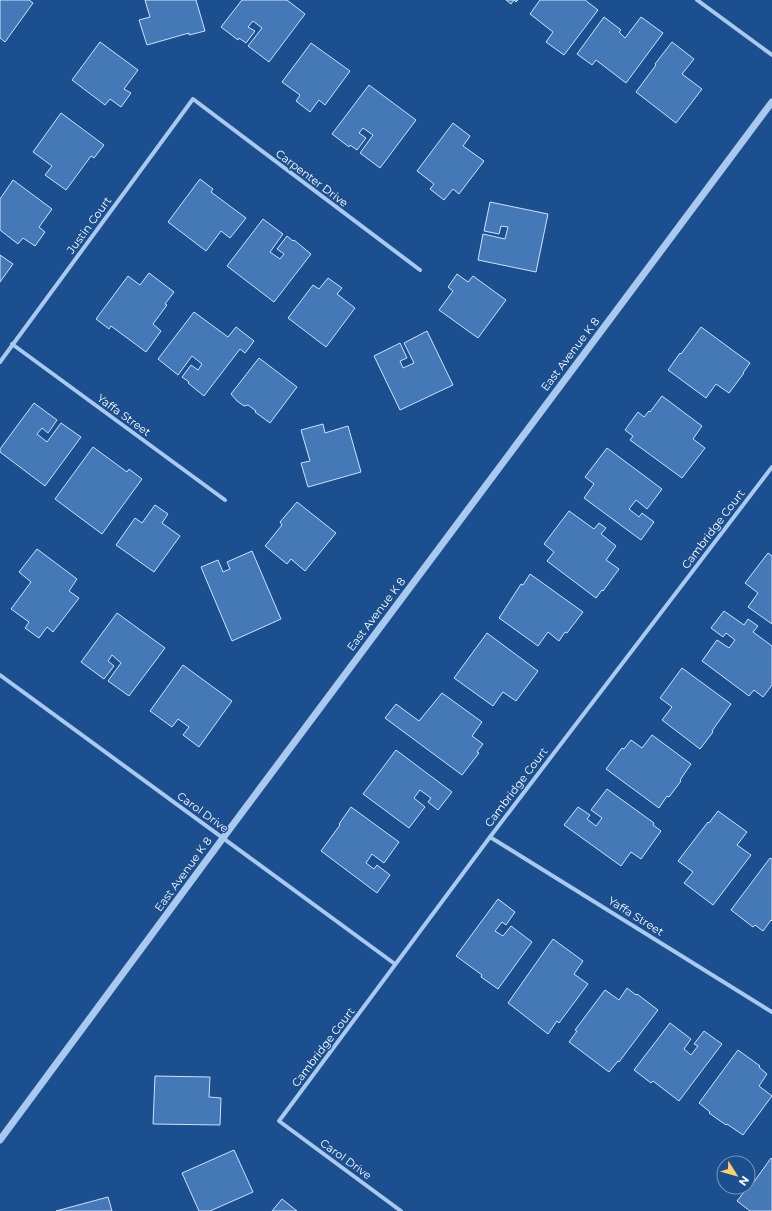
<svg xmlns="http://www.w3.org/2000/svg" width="772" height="1211" font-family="Montserrat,sans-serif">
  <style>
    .building { fill: #4478b7; stroke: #cfe3fa }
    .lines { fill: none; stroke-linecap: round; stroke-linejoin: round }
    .minor { stroke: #a9c9ee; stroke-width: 4 }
    .tertiary { stroke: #a9c9ee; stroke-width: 7 }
    .labels { text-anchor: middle; stroke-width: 3; stroke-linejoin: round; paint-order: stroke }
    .street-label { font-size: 11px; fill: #fff; stroke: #1b4f8f }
  </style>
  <rect width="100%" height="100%" fill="#1b4f8f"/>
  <g class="building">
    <path d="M0,0H29L33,3L5,42L0,38Z"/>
    <path d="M145,0H196L205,31L189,35V33L147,45L139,20L150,17Z"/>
    <path d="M242,0H287L305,14L269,62L248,46L262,28L253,21L248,27L255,31L246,43L239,38L238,40L221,27Z"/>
    <path d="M506,0H518L516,2L514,0L511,4Z"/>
    <path d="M540,0H585L598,10L564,55L546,42L553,32L530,14Z"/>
    <path d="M604,17L621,30L619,32L625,38L641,17L663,33L626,83L596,60L592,65L577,54Z"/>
    <path d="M100,42L138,70L124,89L131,93L121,107L110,99L105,105L72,80Z"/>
    <path d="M672,42L694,59L682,74L702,89L676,123L636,92L656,65L655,64Z"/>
    <path d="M311,43L350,71L325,105L319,100L310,112L296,101L300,95L282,82Z"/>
    <path d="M369,85L416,120L380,168L360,153L373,135L363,128L359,133L366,138L357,150L350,145L349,147L332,134Z"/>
    <path d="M61,113L104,145L94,158L91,156L66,190L45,175L52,166L33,152Z"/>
    <path d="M453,123L470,136L463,146L484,161L459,194L453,189L444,200L430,189L434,184L417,171Z"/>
    <path d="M200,179L213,189L211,192L246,218L230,238L221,231L206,251L168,222Z"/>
    <path d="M13,180L52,209L39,227L45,232L35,246L23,238L18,244L0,230V199Z"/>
    <path d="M490,202L548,214L536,272L478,260L483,234L505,239L508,227L501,226L499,234L484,231Z"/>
    <path d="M263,219L283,234L270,252L280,259L284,254L277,249L287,236L293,241L294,240L311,254L274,302L227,266Z"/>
    <path d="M0,255L13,264L0,282Z"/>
    <path d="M149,273L174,292L165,304L167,305L153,324L161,331L146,352L111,326L109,329L96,319L128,276L140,285Z"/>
    <path d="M457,274L468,282L473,276L506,300L478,338L439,310L453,291L448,287Z"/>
    <path d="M328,278L342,288L337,294L355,308L326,347L288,318L313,285L319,289Z"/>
    <path d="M194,312L228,337L236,327L254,341L245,353L240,349L204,396L188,383L189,382L182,377L191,365L198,370L202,364L192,356L178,375L158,359Z"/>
    <path d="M701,327L750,363L743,373H744L729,393L716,384L706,398L668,370L680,353L681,354Z"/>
    <path d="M427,331L453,385L400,410L374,356L400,343L407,358L400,361L403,368L414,363L404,343Z"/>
    <path d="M259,358L297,387L270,423L255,412L256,411L248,405L244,406L237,401L231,394Z"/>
    <path d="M662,396L702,426L693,439L705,448L682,478L630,440L633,436L625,430L638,412L644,417L649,411L650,412Z"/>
    <path d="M34,403L57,420L48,433L42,428L37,434L47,442L61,423L81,437L45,486L0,452V449Z"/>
    <path d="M323,424L325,433L348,426L361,472L308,487L301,463L310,461L301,430Z"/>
    <path d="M93,447L127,472L129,469L142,479L102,534L55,499Z"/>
    <path d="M607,448L662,489L647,509L636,500L629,509L639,517L642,513L654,522L641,540L584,498L594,484L585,477Z"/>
    <path d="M297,502L336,533L305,571L291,559L287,564L265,546L282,525L280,522Z"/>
    <path d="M155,505L168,514L162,523L180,536L154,572L116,545L135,518L142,523Z"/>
    <path d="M569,511L594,529L599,523L606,528L601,534L616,546L606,560L619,569L603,591L602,590L596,598L547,561L554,552L544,544Z"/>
    <path d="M37,549L77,579L69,591L79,598L53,632L47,627L39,638L25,628L29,622L11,609L31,582L19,572Z"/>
    <path d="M252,551L281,619L232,641L201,567L218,560L223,572L230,569L227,562Z"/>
    <path d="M768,553L772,556V624L748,607L758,593L745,583Z"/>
    <path d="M530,574L583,612L567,633L565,632L559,641L548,632L538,646L499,618L521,584L523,585Z"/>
    <path d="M724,611L744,625L748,619L758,626L753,632L772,646V685L763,697L754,690L749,696L702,661L717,640L729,648L735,640L726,633L723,637L711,628Z"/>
    <path d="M117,613L165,648L129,696L108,681L121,663L112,655L108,661L114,666L104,679L81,662Z"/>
    <path d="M487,633L538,671L516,701L503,692L493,706L454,678Z"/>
    <path d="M183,665L232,701L199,747L183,735L189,727L178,719L172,727L150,711Z"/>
    <path d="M682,668L731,704L712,731L713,732L700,749L662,720L672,707L660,698Z"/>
    <path d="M442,693L482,722L472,736L483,744L477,752L479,753L462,775L385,718L396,704L419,721Z"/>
    <path d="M652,735L691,764L680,780L681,781L669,797L667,796L659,808L606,769L622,748L624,749L631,740L642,748Z"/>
    <path d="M396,750L452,792L438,810L428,802L431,798L420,790L414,798L425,807L409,828L363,794Z"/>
    <path d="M607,789L654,823L653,825L661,831L641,859L631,852L621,866L564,825L578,807L590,815L587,819L596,826L602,818L591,810Z"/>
    <path d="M351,807L399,842L384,863L372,854L366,863L374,869L377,865L390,875L377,893L321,851L340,825L339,824Z"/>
    <path d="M718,811L747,832L737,845L751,855L713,905L684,883L693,872L678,861L708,822L709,823Z"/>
    <path d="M770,858L772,859V921L771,920L763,931L755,925L753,927L731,910Z"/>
    <path d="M498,899L515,912L506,925L502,922L495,931L503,936L511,926L532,942L498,989L481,977L482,975L456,956Z"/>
    <path d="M553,939L583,961L574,974L588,984L559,1023L557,1021L548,1034L508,1003Z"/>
    <path d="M627,988L636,995L637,994L658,1010L619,1062L618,1061L609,1072L569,1042L577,1031L575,1030L605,990L619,1000Z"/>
    <path d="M670,1023L691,1039L684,1049L691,1055L698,1046L694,1044L704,1031L722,1044L679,1101L653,1081L651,1083L634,1070Z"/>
    <path d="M738,1050L760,1066L759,1067L767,1074L759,1086L772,1096L743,1135L727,1124L726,1125L709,1113L710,1112L699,1103Z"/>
    <path d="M155,1076L210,1077L209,1097L221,1098L220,1125L153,1124Z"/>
    <path d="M234,1150L253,1192L210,1211H199L182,1173Z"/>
    <path d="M771,1158L772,1159V1211H750L737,1201L748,1187L749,1184L751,1186Z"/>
    <path d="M108,1197L112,1211H56Z"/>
    <path d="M282,1199L297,1211H272Z"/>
  </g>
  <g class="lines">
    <g class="minor">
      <path d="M697,0L772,55"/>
      <path d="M12,344L225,500"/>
      <path d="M0,362L193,99L420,270"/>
      <path d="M0,675L395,964"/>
      <path d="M490,837L772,1012"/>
      <path d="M401,1211L279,1121L490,837L772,467"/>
    </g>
    <path class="tertiary" d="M0,1140L223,838L772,102"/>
  </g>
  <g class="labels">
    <g class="street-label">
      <text transform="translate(312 178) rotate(37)" y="4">Carpenter Drive</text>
      <text transform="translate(89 225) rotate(-54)" y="4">Justin Court</text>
      <text transform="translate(570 354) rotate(-53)" y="4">East Avenue K 8</text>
      <text transform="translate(124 415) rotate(36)" y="4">Yaffa Street</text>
      <text transform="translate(713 529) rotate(-53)" y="4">Cambridge Court</text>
      <text transform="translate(376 614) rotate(-53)" y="4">East Avenue K 8</text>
      <text transform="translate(516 787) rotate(-53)" y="4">Cambridge Court</text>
      <text transform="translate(203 812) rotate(36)" y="4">Carol Drive</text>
      <text transform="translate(183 874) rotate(-54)" y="4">East Avenue K 8</text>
      <text transform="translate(636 916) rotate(32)" y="4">Yaffa Street</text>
      <text transform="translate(323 1047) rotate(-53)" y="4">Cambridge Court</text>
      <text transform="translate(346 1159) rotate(36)" y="4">Carol Drive</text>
    </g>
  </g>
  <g transform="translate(736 1175) rotate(127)"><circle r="19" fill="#1b4f8f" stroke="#7695bc"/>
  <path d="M0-3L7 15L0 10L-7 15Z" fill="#ffd166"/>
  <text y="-6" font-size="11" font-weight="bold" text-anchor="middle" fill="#ffffff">N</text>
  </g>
</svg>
